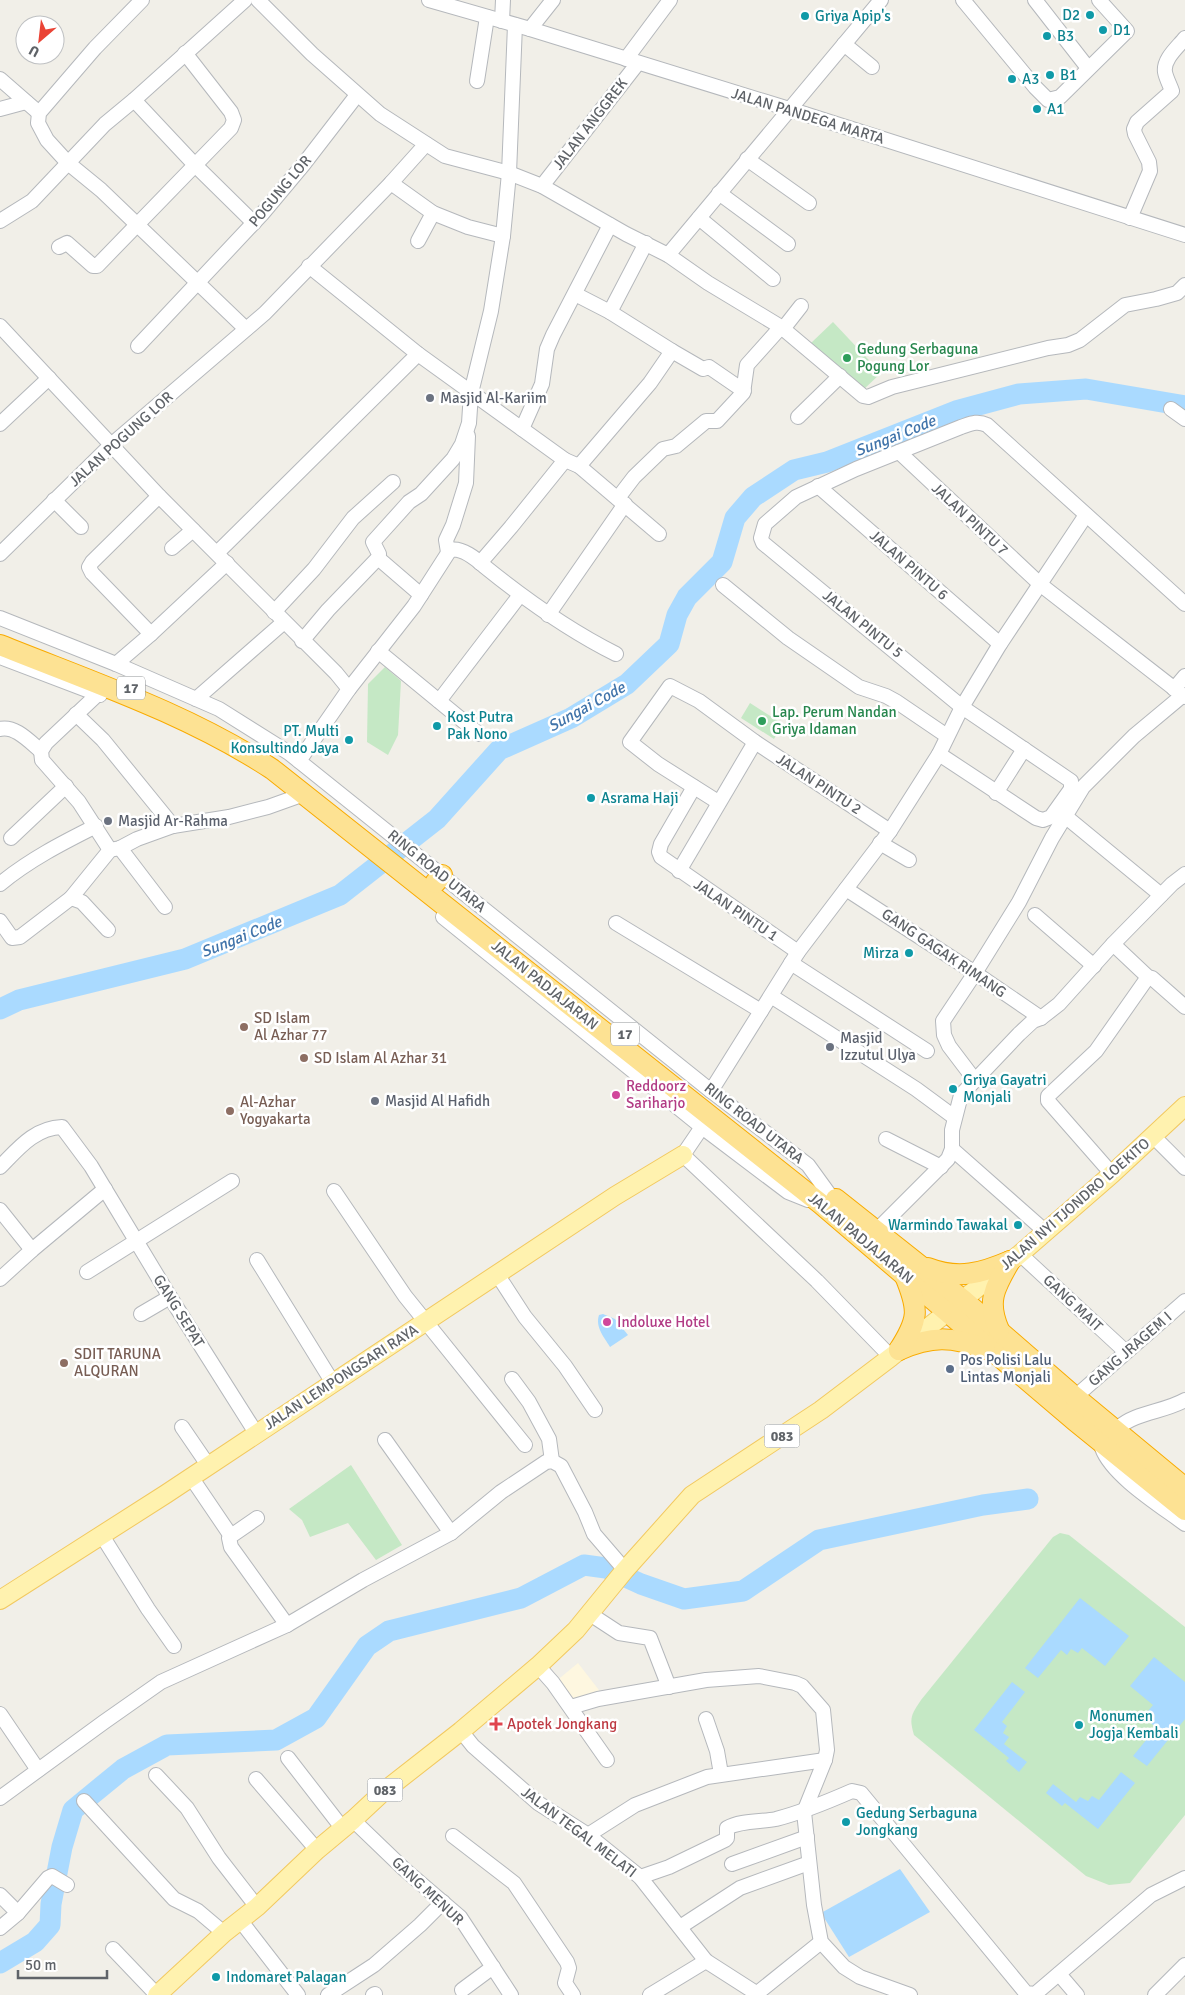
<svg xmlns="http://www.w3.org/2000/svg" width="1185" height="1995" font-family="Signika,sans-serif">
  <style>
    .commercial { fill: #fef7e0 }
    .green { fill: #c5e8c5 }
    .water { fill: #aadaff }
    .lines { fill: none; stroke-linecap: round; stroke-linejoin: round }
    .river { stroke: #aadaff; stroke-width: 21 }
    .minor-casing { stroke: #b5b8bc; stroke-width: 16 }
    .major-casing { stroke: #f2c960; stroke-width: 20 }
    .highway-casing { stroke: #f9ab00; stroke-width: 22 }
    .minor { stroke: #fff; stroke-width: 14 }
    .major { stroke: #fff2af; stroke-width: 18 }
    .highway { stroke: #fde293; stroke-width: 20 }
    .culture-dot { fill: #0f9aa8; stroke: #fff; stroke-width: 2 }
    .leisure-dot { fill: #2e9e5b; stroke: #fff; stroke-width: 2 }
    .worship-dot { fill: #6b7280; stroke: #fff; stroke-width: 2 }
    .education-dot { fill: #8d6e63; stroke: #fff; stroke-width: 2 }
    .hotel-dot { fill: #d1479c; stroke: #fff; stroke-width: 2 }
    .service-dot { fill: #5c6f8a; stroke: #fff; stroke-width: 2 }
    .health-dot { fill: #e0444e; stroke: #fff; stroke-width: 2 }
    .labels { text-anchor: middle; stroke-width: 5; stroke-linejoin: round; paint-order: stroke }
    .shield { fill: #fff; stroke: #8f9295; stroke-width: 1 }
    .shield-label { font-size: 14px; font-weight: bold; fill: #5f6368 }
    .culture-label { font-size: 15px; fill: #0d838f; stroke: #fff; text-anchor: start }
    .street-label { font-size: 15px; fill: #5f6368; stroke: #fff }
    .leisure-label { font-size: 15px; fill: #27864d; stroke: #fff; text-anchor: start }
    .worship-label { font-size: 15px; fill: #5b616d; stroke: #fff; text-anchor: start }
    .education-label { font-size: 15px; fill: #785e54; stroke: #fff; text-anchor: start }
    .hotel-label { font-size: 15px; fill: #b23c85; stroke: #fff; text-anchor: start }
    .service-label { font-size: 15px; fill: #4e5e75; stroke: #fff; text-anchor: start }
    .health-label { font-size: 15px; fill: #be3a42; stroke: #fff; text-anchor: start }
    .water-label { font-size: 16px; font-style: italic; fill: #4174aa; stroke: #fff }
  </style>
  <rect width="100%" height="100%" fill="#f1efe8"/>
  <path class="commercial" d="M578,1663L602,1694L572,1703L555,1682Z"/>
  <g class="green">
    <path d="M833,322L881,373L863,390L811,343Z"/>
    <path d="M385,667L401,681L398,735L388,755L367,742L368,684Z"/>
    <path d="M750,703L783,724L774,739L741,718Z"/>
    <path d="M351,1465L402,1545L376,1560L348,1523L310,1537L302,1520L289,1509Z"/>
    <path d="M1060,1533L1069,1535L1185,1627V1815L1130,1883L1109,1885L1086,1876L914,1735C909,1718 911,1715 921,1700L1053,1537Z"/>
  </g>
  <g class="water">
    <path d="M603,1314L615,1319L628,1335L610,1347C604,1337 595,1327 599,1315Z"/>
    <path d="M1080,1598L1129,1636L1105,1666L1082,1648L1078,1653L1071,1649L1067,1655L1061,1650L1038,1678L1025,1668Z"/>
    <path d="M1154,1657L1185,1682V1719L1147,1766L1133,1756L1156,1728L1150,1722L1155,1716L1148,1711L1153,1705L1130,1686Z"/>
    <path d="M1012,1682L1025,1692L1002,1722L1007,1726L1003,1733L1009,1737L1004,1744L1027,1762L1019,1772L1006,1761L1009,1758L974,1730Z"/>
    <path d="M1121,1772L1135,1783L1098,1829L1065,1803L1062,1806L1046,1793L1053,1784L1076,1802L1080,1797L1088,1801L1092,1796L1099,1800Z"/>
    <path d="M900,1869L930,1912L849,1957L821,1913Z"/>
  </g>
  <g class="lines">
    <g class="river">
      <path d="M0,1009L19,1000L185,959L340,895L437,819L499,750L571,718L627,684L669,644L677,615L687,597L722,562L735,518L753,497L794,470L827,462L956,411L1019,394L1086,389L1185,406"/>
      <path d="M0,1963L35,1942L50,1925L51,1904L62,1847L73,1810L123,1769L167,1745L276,1740L316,1718L367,1646L389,1631L521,1598L584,1565L606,1568L641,1584L684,1599L743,1591L819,1540L983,1505L1028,1499"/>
    </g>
    <g class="minor-casing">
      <g id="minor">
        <path d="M142,0L95,48L39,113L38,123L47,140L68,163L101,190L246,329"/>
        <path d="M258,0L312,54L380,114L445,156L509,173L542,186L626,234L668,255L708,283L781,327L863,396L868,397L892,387L1048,348L1068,345L1080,340L1125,305L1156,299L1177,293L1185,285"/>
        <path d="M429,0L530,29L789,109L1185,235"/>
        <path d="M963,0L1035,87L1048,100L1060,97L1127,31L1099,0"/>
        <path d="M1035,0L1088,68"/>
        <path d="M502,21L503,0"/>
        <path d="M530,29L553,0"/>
        <path d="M844,44L872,67"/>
        <path d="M626,59L670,0"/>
        <path d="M0,79L39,113"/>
        <path d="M477,81L487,17"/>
        <path d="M134,100L195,165L254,223"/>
        <path d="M0,109L26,102"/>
        <path d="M747,159L809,203"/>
        <path d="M391,183L433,213L468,227L503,236"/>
        <path d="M542,186L638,63"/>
        <path d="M719,193L788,244"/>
        <path d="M699,218L773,279"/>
        <path d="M1130,218L1150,171L1149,162L1135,134L1134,129L1137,122L1172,91C1170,85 1166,78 1165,72C1163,59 1178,47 1185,38"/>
        <path d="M0,221L32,201L105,124L134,100L245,0"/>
        <path d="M418,241L433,213"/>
        <path d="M59,247L67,243L93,266H97L231,128L234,120L231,112L185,53"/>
        <path d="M668,255L881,0"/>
        <path d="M309,266L418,354L565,460"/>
        <path d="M575,294L610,312"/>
        <path d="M0,326L159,496L336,673L349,689"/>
        <path d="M783,329L801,306"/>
        <path d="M138,346L262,214L303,165L357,95"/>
        <path d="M672,351L703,369L709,367L744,391"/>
        <path d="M1171,409L1185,419"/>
        <path d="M798,417L840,376"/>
        <path d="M0,424L49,378"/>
        <path d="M522,429L542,384L547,349L553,335L610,225"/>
        <path d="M899,452L1041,585L1185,697"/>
        <path d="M579,466L659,534"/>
        <path d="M818,486L1000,644"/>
        <path d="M618,498L634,477L663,449L676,446L706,421H717L743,393L747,365L781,327"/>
        <path d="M54,500L81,527"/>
        <path d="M172,548L193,530"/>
        <path d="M448,552L446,540L453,525L466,483L468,436"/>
        <path d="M217,553L418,354"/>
        <path d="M0,554L111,445L265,313L391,183L426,144"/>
        <path d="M378,558L421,595"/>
        <path d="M480,563L511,527L565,460L579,466L650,383L672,351L610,312L646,243"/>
        <path d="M723,585L788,638L859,687L886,696L897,702L947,736"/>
        <path d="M274,612L314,569L353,518L393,482"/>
        <path d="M548,615L625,504"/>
        <path d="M0,618L116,664L219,709L289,753L711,1091L808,1165L829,1194"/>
        <path d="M151,634L92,573L89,567L92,562L159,496"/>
        <path d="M302,641L328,610L378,558L379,554L373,542L409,502L421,494L453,459L462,444L469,423L471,393L491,311L503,236L509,173L515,25"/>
        <path d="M378,651L479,734"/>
        <path d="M0,657L100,695"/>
        <path d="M116,664L151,634L227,563"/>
        <path d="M1174,689L1185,676"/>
        <path d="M98,694L46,743L41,751L42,760L79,802L110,850"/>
        <path d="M196,699L284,622"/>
        <path d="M439,701L520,595"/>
        <path d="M76,714L103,740L173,826"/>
        <path d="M0,729C15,725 30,742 41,751"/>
        <path d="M939,754L1036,818L1043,820L1051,817L1071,789V781L962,707L763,543L761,538L765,524L796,497L856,469L961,427C970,424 977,420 987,425L1185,604"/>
        <path d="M299,761L349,689L414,606L450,550C462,547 476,559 484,566C526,600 568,630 616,654"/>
        <path d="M694,787L661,844L659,852L661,857L798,952"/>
        <path d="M996,793L1024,749"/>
        <path d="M718,802L658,764L630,742L670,686L699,701L755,742L890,831"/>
        <path d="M1065,816L1161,895"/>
        <path d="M11,838L66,786"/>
        <path d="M880,843L909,860"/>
        <path d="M120,848L165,907"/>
        <path d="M679,871L755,742"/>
        <path d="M0,884C29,860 62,843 96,826"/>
        <path d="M846,889L975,973L1041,1018"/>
        <path d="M71,898L82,902L108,930"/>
        <path d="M1035,915L1094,966"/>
        <path d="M443,917L702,1127L788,1192L808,1200"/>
        <path d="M0,921L12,938L20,937L71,898L110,850L120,848L137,839L173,826L229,817L268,807L296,797L302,792"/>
        <path d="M616,923L761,1011"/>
        <path d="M1113,944L1148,977L1152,978L1185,1007"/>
        <path d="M791,963L927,1051"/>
        <path d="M771,996L916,1089L954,1117"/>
        <path d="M974,1079L949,1046L944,1035L943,1021L975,973L1019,902L1052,838L1083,787L1134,736L1182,696"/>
        <path d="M711,1091L798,952L890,831L939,754L962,707L1000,644L1086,515"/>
        <path d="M702,1127L683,1155L817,1281L891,1357"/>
        <path d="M1153,1136L1185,1168"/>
        <path d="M886,1139L941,1167"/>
        <path d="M952,1149L1046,1232"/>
        <path d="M0,1167C18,1149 34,1128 62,1127L91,1166L170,1297L256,1433"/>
        <path d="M1112,1174L1048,1101V1096L1096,1051L1148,977"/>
        <path d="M334,1191L405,1296L525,1445"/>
        <path d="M0,1210L32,1250"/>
        <path d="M876,1231L948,1159L952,1149V1130L961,1095L1019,1034L1033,1021L1041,1018L1059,1004L1113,944L1172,884L1185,874"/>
        <path d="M1020,1254L1126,1352"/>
        <path d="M257,1260L333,1383"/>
        <path d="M87,1272L232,1181"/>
        <path d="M497,1274L525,1317L565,1366L595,1410"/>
        <path d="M0,1279L32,1250L105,1189"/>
        <path d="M141,1314L170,1297"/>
        <path d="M512,1379L529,1402L549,1439L552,1461"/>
        <path d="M1075,1397L1185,1301"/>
        <path d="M182,1427L208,1465"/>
        <path d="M1118,1428C1136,1412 1164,1412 1185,1400"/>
        <path d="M385,1440L451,1533"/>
        <path d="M1102,1448C1112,1476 1161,1506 1185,1524"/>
        <path d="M191,1477L231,1536"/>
        <path d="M257,1518L231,1536L229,1538L231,1547L287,1625"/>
        <path d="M101,1534L148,1609L174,1646"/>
        <path d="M590,1614L619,1633L650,1638L669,1687"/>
        <path d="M538,1666L553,1683L607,1760"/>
        <path d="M571,1707L598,1699L706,1680L759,1676L795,1683L802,1686L823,1710L827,1750L825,1760L804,1812L814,1905L821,1942L844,1967L860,1977L910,1995"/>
        <path d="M0,1714L38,1770"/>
        <path d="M706,1719L717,1751L721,1774"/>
        <path d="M461,1731L473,1746L538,1803L588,1835L640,1877L706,1961L759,1995"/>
        <path d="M288,1758L343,1829"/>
        <path d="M156,1775L187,1808L219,1858L257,1907"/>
        <path d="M256,1779L317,1850"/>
        <path d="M0,1798L104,1722L161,1682L287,1625L363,1580L451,1533L501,1492L546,1462L552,1461L561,1466L585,1512L594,1534L625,1570"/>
        <path d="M84,1801L174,1899L198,1911L224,1933"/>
        <path d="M353,1820L404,1869L460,1917L511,1995"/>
        <path d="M588,1835L635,1805L707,1777L825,1760"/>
        <path d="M453,1836L514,1883L567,1962L569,1968L565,1983L573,1995"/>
        <path d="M732,1864L807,1837"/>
        <path d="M640,1877L669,1867L725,1840L727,1838V1828C741,1820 761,1822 776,1819C803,1812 827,1802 852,1791L861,1793L1026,1993L1035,1994L1151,1895L1185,1878"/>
        <path d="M0,1895L18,1913"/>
        <path d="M240,1920L298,1995"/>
        <path d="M680,1927L740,1888L809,1863"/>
        <path d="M0,1928L18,1913L48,1878L52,1876L67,1885"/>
        <path d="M113,1949L157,1995"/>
        <path d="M1059,1974L1077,1995"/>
        <path d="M462,1990L493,1967"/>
        <path d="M328,1995L374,1965L420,1925L443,1902"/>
        <path d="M373,1995L375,1994"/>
        <path d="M650,1995L706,1961"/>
        <path d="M755,1995L821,1942"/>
        <path d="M1155,1995L1185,1965"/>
      </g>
    </g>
    <g class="major-casing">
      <g id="major">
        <path d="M0,1600L166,1494L615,1196L683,1155"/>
        <path d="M157,1995L224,1933L257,1907L317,1850L353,1820L383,1792L461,1731L538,1666L576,1630L625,1570L692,1495L821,1410L891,1357L1020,1254L1112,1174L1185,1106"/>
      </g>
    </g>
    <g class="highway-casing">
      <g id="highway">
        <path d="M0,645C92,682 188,714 272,769L821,1204L1074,1420L1185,1510"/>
        <path d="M435,883L442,875"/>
        <path d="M836,1199L962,1299L1075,1397L1185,1488"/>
        <path d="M928,1268C959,1280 982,1273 1010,1261"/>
        <path d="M999,1330C986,1301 995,1287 1010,1261"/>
        <path d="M899,1350C931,1336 952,1336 985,1349"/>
        <path d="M899,1350C919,1319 919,1310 905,1276"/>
      </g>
    </g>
    <use href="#minor" class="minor"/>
    <use href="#major" class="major"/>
    <use href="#highway" class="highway"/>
  </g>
  <g class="culture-dot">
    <circle cx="1090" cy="15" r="5"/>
    <circle cx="805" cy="16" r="5"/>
    <circle cx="1103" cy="30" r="5"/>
    <circle cx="1047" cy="36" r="5"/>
    <circle cx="1050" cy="75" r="5"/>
    <circle cx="1012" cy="79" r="5"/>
    <circle cx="1037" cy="109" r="5"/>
    <circle cx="437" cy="726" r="5"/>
    <circle cx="349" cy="740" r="5"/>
    <circle cx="591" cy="798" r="5"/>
    <circle cx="909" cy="953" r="5"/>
    <circle cx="953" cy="1089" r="5"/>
    <circle cx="1018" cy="1225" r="5"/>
    <circle cx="1079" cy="1725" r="5"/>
    <circle cx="846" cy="1822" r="5"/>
    <circle cx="216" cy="1977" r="5"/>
  </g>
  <g class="leisure-dot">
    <circle cx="847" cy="358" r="5"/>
    <circle cx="762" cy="721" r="5"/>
  </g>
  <g class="worship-dot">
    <circle cx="430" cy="398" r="5"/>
    <circle cx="108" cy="821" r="5"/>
    <circle cx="830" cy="1047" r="5"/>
    <circle cx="375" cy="1101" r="5"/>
  </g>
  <g class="education-dot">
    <circle cx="244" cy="1027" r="5"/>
    <circle cx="304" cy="1058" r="5"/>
    <circle cx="230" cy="1111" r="5"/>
    <circle cx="64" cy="1363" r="5"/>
  </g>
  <g class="hotel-dot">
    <circle cx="616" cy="1095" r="5"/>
    <circle cx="607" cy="1322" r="5"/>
  </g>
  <circle class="service-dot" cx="950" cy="1369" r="5"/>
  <path class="health-dot" d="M493.5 1716.5h5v5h5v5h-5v5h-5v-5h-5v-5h5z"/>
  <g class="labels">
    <g class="shield">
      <rect x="117" y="676.5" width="28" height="23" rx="4"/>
      <rect x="611" y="1022.5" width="28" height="23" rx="4"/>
      <rect x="764.5" y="1424.5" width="35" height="23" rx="4"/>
      <rect x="367.5" y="1778.5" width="35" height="23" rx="4"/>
    </g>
    <g class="shield-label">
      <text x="131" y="693">17</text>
      <text x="625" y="1039">17</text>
      <text x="782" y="1441">083</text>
      <text x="385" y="1795">083</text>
    </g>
    <g class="culture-label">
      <text x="1080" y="20" text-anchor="end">D2</text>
      <text x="815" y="21">Griya Apip's</text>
      <text x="1113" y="35">D1</text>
      <text x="1057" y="41">B3</text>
      <text x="1060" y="80">B1</text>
      <text x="1022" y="84">A3</text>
      <text x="1047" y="114">A1</text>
      <text x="447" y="722">Kost Putra<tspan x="447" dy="17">Pak Nono</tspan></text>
      <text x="339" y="736" text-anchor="end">PT. Multi<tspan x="339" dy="17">Konsultindo Jaya</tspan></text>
      <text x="601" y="803">Asrama Haji</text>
      <text x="899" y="958" text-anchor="end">Mirza</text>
      <text x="963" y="1085">Griya Gayatri<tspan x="963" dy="17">Monjali</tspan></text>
      <text x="1008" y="1230" text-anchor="end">Warmindo Tawakal</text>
      <text x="1089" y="1721">Monumen<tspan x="1089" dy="17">Jogja Kembali</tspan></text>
      <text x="856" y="1818">Gedung Serbaguna<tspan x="856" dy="17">Jongkang</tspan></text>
      <text x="226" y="1982">Indomaret Palagan</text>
    </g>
    <g class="street-label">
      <text transform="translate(808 116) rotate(17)" y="5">JALAN PANDEGA MARTA</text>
      <text transform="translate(590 124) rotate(-52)" y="5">JALAN ANGGREK</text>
      <text transform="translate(280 191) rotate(-50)" y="5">POGUNG LOR</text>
      <text transform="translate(121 439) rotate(-42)" y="5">JALAN POGUNG LOR</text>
      <text transform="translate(970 519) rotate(43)" y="5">JALAN PINTU 7</text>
      <text transform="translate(909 565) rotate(41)" y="5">JALAN PINTU 6</text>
      <text transform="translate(863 624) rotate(39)" y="5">JALAN PINTU 5</text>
      <text transform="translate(819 784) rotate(33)" y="5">JALAN PINTU 2</text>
      <text transform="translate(437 871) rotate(39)" y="5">RING ROAD UTARA</text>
      <text transform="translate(736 910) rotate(34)" y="5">JALAN PINTU 1</text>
      <text transform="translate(944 953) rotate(34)" y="5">GANG GAGAK RIMANG</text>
      <text transform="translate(545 985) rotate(39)" y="5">JALAN PADJAJARAN</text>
      <text transform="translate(754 1123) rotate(38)" y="5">RING ROAD UTARA</text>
      <text transform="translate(1075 1204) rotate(-41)" y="5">JALAN NYI TJONDRO LOEKITO</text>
      <text transform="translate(861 1238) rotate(40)" y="5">JALAN PADJAJARAN</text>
      <text transform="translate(1073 1303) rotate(43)" y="5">GANG MAIT</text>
      <text transform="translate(179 1311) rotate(58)" y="5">GANG SEPAT</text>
      <text transform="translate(1130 1349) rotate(-41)" y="5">GANG JRAGEM I</text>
      <text transform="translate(341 1377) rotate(-33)" y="5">JALAN LEMPONGSARI RAYA</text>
      <text transform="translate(579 1832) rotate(37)" y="5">JALAN TEGAL MELATI</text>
      <text transform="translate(428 1891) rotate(43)" y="5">GANG MENUR</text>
    </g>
    <g class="leisure-label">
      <text x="857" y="354">Gedung Serbaguna<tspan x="857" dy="17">Pogung Lor</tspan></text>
      <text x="772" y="717">Lap. Perum Nandan<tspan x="772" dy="17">Griya Idaman</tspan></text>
    </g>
    <g class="worship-label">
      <text x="440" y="403">Masjid Al-Kariim</text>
      <text x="118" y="826">Masjid Ar-Rahma</text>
      <text x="840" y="1043">Masjid<tspan x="840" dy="17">Izzutul Ulya</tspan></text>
      <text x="385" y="1106">Masjid Al Hafidh</text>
    </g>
    <g class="education-label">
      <text x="254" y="1023">SD Islam<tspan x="254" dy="17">Al Azhar 77</tspan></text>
      <text x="314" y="1063">SD Islam Al Azhar 31</text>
      <text x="240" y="1107">Al-Azhar<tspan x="240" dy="17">Yogyakarta</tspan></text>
      <text x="74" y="1359">SDIT TARUNA<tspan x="74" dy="17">ALQURAN</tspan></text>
    </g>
    <g class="hotel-label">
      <text x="626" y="1091">Reddoorz<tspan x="626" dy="17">Sariharjo</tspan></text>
      <text x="617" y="1327">Indoluxe Hotel</text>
    </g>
    <g class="service-label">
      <text x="960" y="1365">Pos Polisi Lalu<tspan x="960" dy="17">Lintas Monjali</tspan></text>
    </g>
    <g class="health-label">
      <text x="507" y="1729">Apotek Jongkang</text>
    </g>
    <g class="water-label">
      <text transform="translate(895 435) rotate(-22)" y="6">Sungai Code</text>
      <text transform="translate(586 706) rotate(-29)" y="6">Sungai Code</text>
      <text transform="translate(241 936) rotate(-22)" y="6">Sungai Code</text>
    </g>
  </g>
  <g transform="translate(40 40) rotate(208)"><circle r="24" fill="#ffffff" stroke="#bfc1c3"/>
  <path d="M0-4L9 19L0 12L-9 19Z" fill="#ea4335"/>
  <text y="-8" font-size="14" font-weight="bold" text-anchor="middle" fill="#5f6368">U</text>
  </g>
  <path d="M18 1970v8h89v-8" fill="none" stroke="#5f6368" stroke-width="2.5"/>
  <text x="25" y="1970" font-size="15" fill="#5f6368" stroke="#ffffff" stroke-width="4" paint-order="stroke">50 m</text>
</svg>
